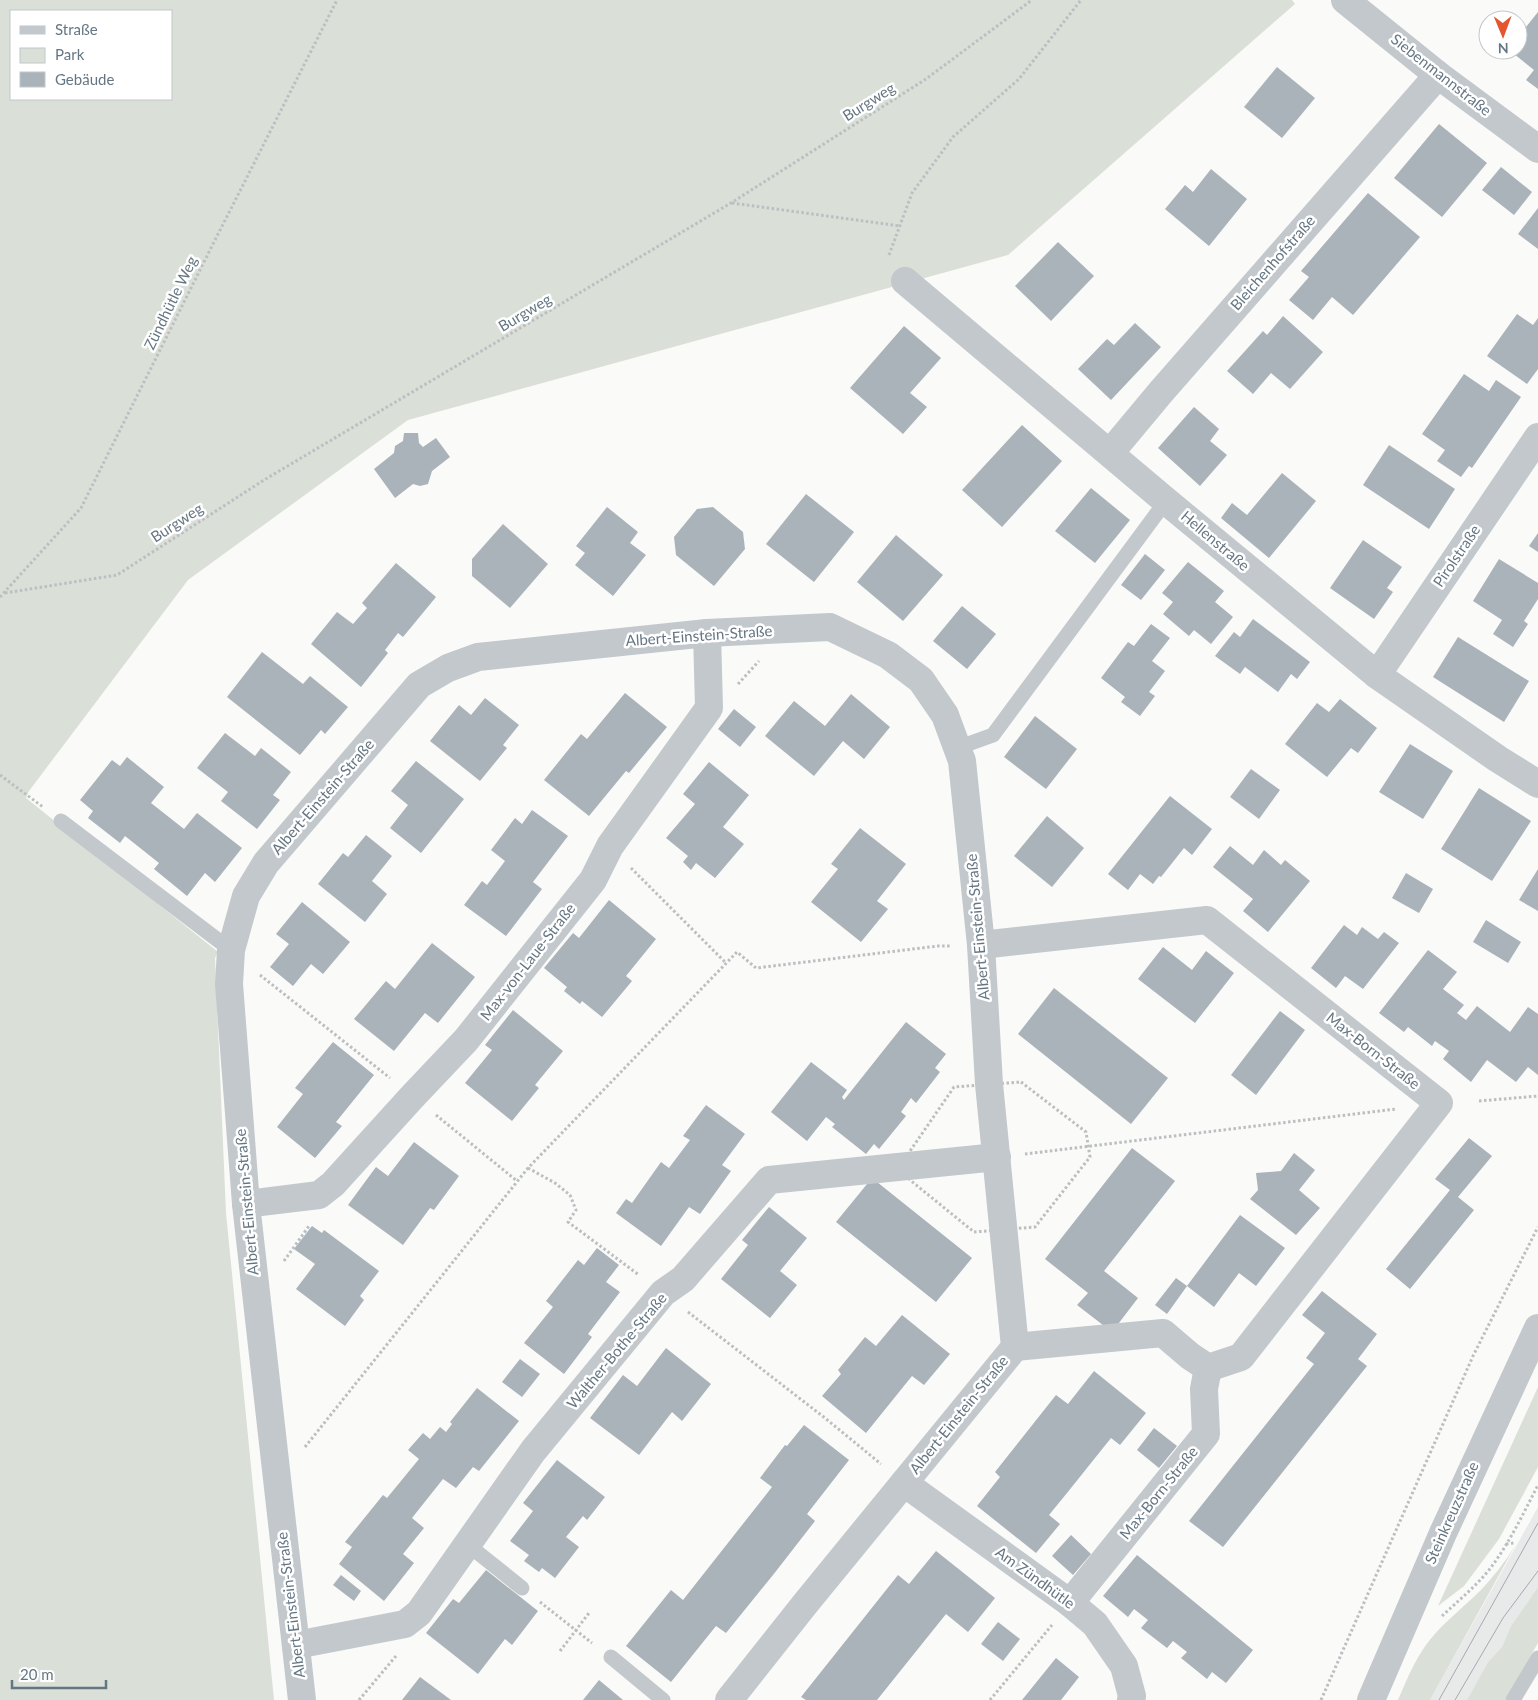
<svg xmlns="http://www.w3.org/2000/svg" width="1538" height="1700" font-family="Lato,sans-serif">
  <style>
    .built { fill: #e8e9e9 }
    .green { fill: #dadfd7; fill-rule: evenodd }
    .building { fill: #aab3b9 }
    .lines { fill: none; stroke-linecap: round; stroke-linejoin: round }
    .path { stroke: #bbbfc2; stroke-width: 3; stroke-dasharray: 2.5 2.5; stroke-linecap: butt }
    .service { stroke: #c3c8cc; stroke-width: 15 }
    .minor { stroke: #c3c8cc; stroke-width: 28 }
    .tertiary { stroke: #c3c8cc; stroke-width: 28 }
    .tram { stroke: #a2aab0; stroke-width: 1 }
    .labels { text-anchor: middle; stroke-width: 5; stroke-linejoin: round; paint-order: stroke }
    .street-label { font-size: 15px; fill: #657683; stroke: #fff }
  </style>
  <rect width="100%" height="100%" fill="#fafaf8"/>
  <path class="built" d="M1538,1507V1587L1511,1626L1502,1647L1488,1662L1467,1700H1430Z"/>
  <g class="green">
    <path d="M0,0H1292L1295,4L1008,255L408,420L188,580L29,791L26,798L218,952L215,958L226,1213L274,1700H0ZM11,11H171V99H11Z"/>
    <path d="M1538,1387V1467L1499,1539L1464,1586L1438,1606Z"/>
    <path d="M1515,1546L1430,1700H1398C1408,1677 1417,1654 1434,1635C1448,1619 1466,1605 1481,1590C1494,1576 1505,1562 1515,1546Z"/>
    <path d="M1538,1587V1643L1505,1700H1467L1488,1662L1502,1647L1511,1626Z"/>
  </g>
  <g class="building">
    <path d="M1538,12V89L1526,80L1534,70L1509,50H1518V37Z"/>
    <path d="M1277,67L1315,98L1282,138L1244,107Z"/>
    <path d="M1439,124L1487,163L1442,217L1394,178Z"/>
    <path d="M1501,167L1532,192L1514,215L1482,190Z"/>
    <path d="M1211,169L1247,199L1209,246L1165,209L1185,185L1193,192Z"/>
    <path d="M1368,193L1420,237L1353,315L1332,297L1313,320L1289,300L1309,277L1301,271Z"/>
    <path d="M1538,208V249L1518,234Z"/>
    <path d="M1058,242L1094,276L1051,321L1015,286Z"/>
    <path d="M1517,314L1533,325L1538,318V369L1527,384L1487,356Z"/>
    <path d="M1283,316L1323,352L1290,389L1271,373L1253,394L1227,371L1263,331L1267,335Z"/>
    <path d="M1135,323L1161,347L1111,400L1078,369L1107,339L1114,345Z"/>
    <path d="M904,326L941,358L910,393L927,407L903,434L850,388Z"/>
    <path d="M1464,374L1489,391L1496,380L1521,397L1472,468L1469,466L1461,477L1437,461L1445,450L1422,434Z"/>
    <path d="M1194,407L1219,429L1210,441L1227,455L1200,486L1158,448Z"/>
    <path d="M1022,425L1062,461L1002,527L962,490Z"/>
    <path d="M404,433H418L419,443L423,447L436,438L450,457L432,471L428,484L420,486L413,484L395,498L374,469L394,453L395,446L403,441Z"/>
    <path d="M1389,445L1455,489L1429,529L1363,485Z"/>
    <path d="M1282,473L1316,501L1269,558L1221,518L1232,503L1247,515Z"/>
    <path d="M1091,488L1130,520L1095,563L1055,531Z"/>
    <path d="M806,494L854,532L814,582L766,544Z"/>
    <path d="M607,507L638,532L630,543L646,555L613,596L575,565L585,553L576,546Z"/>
    <path d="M713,507L743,532L745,549L714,586L676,555L674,537L697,509Z"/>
    <path d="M503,524L548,564L510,608L472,576V559Z"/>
    <path d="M1538,533V552L1529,546Z"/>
    <path d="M896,535L943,575L903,621L857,582Z"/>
    <path d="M1363,540L1402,567L1387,588L1393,592L1374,619L1330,588Z"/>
    <path d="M1145,554L1165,570L1141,600L1121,585Z"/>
    <path d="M1499,559L1538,583V599L1524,621L1528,624L1513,647L1493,634L1502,620L1473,601Z"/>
    <path d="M1188,562L1224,591L1215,602L1233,617L1211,644L1194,630L1189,636L1163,614L1173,602L1162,593Z"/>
    <path d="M396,563L436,597L403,637L398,633L385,650L388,653L361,687L311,644L337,612L353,624L367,608L362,603Z"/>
    <path d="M962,606L996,634L967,669L933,641Z"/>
    <path d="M1253,619L1310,662L1297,679L1291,674L1278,692L1245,667L1240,674L1215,656L1234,632L1240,637Z"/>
    <path d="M1151,624L1170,638L1152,661L1165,671L1149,692L1155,696L1140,716L1121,702L1125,697L1101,678L1128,642L1134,646Z"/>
    <path d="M1458,637L1529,681L1504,722L1433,677Z"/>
    <path d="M262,652L303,684L310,676L348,707L325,734L321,730L300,755L227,697Z"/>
    <path d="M625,693L667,727L629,773L626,771L589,816L544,780L581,734L587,739Z"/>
    <path d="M851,694L890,727L864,759L843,741L814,776L765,736L794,701L825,726Z"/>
    <path d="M485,698L519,725L503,745L507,748L480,781L430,741L459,705L471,715Z"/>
    <path d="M1340,699L1377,728L1358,753L1351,748L1327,777L1285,744L1317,703L1329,712Z"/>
    <path d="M734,709L756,727L740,747L718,729Z"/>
    <path d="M1035,716L1077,749L1046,789L1004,757Z"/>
    <path d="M225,733L255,756L261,748L291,772L273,795L280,800L257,829L221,801L228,792L197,768Z"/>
    <path d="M1410,744L1453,771L1423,819L1379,792Z"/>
    <path d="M127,757L164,787L151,803L184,829L197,813L242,848L215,882L205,873L187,896L154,869L159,863L125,836L120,843L88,818L93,811L80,800L112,760L120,766Z"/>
    <path d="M416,761L464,799L421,853L390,828L408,805L391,791Z"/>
    <path d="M709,762L749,795L723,827L744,844L715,878L696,863L691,870L683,862L688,856L666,838L695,804L683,794Z"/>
    <path d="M1251,769L1280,790L1259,819L1230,797Z"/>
    <path d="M1479,788L1531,821L1492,881L1441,849Z"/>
    <path d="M1170,796L1212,829L1192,855L1184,848L1161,877L1159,876L1153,884L1140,874L1128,890L1108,874Z"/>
    <path d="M532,810L568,836L533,882L542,889L506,936L464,905L482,881L487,885L505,861L491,850L515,818L522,824Z"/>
    <path d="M1047,816L1084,848L1052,887L1014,856Z"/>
    <path d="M860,828L906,864L877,901L888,909L861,942L811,902L838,869L831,864Z"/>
    <path d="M366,835L392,856L372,881L387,894L365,922L318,884L343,853L348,857Z"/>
    <path d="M1230,846L1253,865L1264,850L1281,865L1285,860L1310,881L1268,932L1243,911L1253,899L1213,867Z"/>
    <path d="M1538,869V911L1519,900Z"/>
    <path d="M1406,873L1433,889L1419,913L1392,898Z"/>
    <path d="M609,900L656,939L626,976L632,981L602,1017L582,1001L580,1004L564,991L567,987L544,968L573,933L579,938Z"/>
    <path d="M302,902L350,942L323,974L311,964L293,986L270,967L289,944L276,934Z"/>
    <path d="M1486,920L1521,942L1508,963L1473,942Z"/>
    <path d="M1344,925L1357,935L1362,927L1378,939L1384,932L1399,943L1363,989L1345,976L1336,988L1311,968Z"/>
    <path d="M432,943L475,977L438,1023L425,1013L394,1051L354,1019L386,981L395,989Z"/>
    <path d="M1163,947L1192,970L1206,951L1234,973L1195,1023L1138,979Z"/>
    <path d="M1428,950L1457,972L1443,989L1464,1005L1457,1013L1466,1020L1477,1006L1510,1032L1528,1007L1538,1014V1075L1528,1067L1516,1082L1487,1060L1471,1082L1443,1059L1449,1051L1435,1041L1432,1046L1408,1027L1404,1032L1379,1013Z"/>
    <path d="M1054,988L1168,1078L1131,1124L1018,1034Z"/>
    <path d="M513,1010L563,1051L535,1085L539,1088L512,1121L465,1083L492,1050L485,1045Z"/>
    <path d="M1280,1011L1305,1030L1256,1095L1231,1075Z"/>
    <path d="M906,1022L946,1054L935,1068L940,1072L916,1103L911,1098L901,1112L906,1116L879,1149L874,1144L866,1154L832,1127L835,1124L826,1117L807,1141L771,1112L811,1062L847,1090L842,1097L844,1100Z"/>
    <path d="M333,1042L374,1075L336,1122L342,1126L315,1158L277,1127L303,1094L295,1088Z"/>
    <path d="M706,1105L745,1134L722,1165L731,1171L700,1214L689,1207L661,1246L616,1213L626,1199L632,1203L661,1162L669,1168L690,1140L683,1136Z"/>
    <path d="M1469,1138L1492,1156L1458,1197L1474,1210L1410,1289L1386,1269L1450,1190L1435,1179Z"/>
    <path d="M414,1142L459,1176L434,1210L430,1208L403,1245L348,1205L376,1167L388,1176Z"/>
    <path d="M1132,1148L1175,1181L1104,1271L1138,1298L1112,1332L1077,1305L1088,1293L1045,1259Z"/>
    <path d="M1294,1153L1315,1170L1299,1190L1320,1208L1296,1235L1250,1199L1258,1190L1256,1173L1281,1171Z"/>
    <path d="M872,1178L972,1258L936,1302L836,1222Z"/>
    <path d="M769,1207L807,1238L780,1271L797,1285L770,1318L721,1279L748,1245L742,1240Z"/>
    <path d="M1240,1215L1285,1248L1256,1286L1239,1273L1214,1307L1187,1286Z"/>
    <path d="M312,1226L322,1233L324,1230L379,1271L360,1296L364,1300L345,1326L296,1289L315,1264L294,1249Z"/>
    <path d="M597,1248L619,1265L606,1282L620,1292L588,1334L592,1337L564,1374L524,1343L553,1307L546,1301L578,1260L584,1265Z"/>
    <path d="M1176,1278L1187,1286L1167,1314L1155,1305Z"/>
    <path d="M1322,1291L1377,1334L1358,1359L1367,1366L1223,1547L1189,1521L1314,1364L1306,1358L1325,1333L1302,1315Z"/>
    <path d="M902,1315L950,1354L924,1385L912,1376L866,1433L822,1396L841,1374L838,1370L865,1337L876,1346Z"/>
    <path d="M666,1348L711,1384L682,1421L672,1412L639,1455L590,1418L623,1375L637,1386Z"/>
    <path d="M520,1359L540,1374L522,1397L502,1382Z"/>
    <path d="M1094,1371L1146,1413L1120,1445L1111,1438L1067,1493L1049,1515L1060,1524L1036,1553L977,1506L1000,1477L995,1472L1056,1395L1068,1404Z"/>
    <path d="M477,1388L519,1421L479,1471L473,1467L456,1488L443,1479L412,1518L424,1528L403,1554L414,1563L384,1601L339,1564L352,1547L345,1542L383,1495L387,1498L419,1459L408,1450L423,1433L430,1439L440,1427L446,1432L452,1424L450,1422Z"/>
    <path d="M804,1425L849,1460L807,1514L815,1521L773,1575L726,1633L716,1626L671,1682L626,1646L671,1590L683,1600L772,1487L760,1478L785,1445L787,1446Z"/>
    <path d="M1154,1428L1177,1446L1159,1468L1137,1450Z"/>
    <path d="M557,1460L605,1497L587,1520L583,1516L566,1537L579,1547L555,1578L542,1568L539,1572L524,1561L529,1555L510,1541L533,1511L523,1503Z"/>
    <path d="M1071,1535L1091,1554L1073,1575L1052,1556Z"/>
    <path d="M936,1551L995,1598L968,1632L946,1614L877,1700H806L801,1697L898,1575L909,1584Z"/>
    <path d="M1137,1555L1253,1650L1226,1683L1212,1672L1207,1679L1181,1658L1187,1652L1173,1641L1167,1648L1141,1628L1148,1620L1134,1609L1128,1617L1103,1596Z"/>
    <path d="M486,1570L538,1611L512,1645L505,1639L478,1674L426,1633L453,1599L459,1603Z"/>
    <path d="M341,1575L361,1591L354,1601L333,1585Z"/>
    <path d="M998,1622L1020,1639L1003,1661L981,1644Z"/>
    <path d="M1056,1658L1079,1677L1061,1700H1022Z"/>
    <path d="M420,1677L451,1700H402Z"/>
    <path d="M599,1680L623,1700H583Z"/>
  </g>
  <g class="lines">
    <g class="path">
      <path d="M732,203L900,226"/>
      <path d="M889,255L912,193L953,137L1019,79L1081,0"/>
      <path d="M5,593L117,575L264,480L731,203L926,79L1032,0"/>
      <path d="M0,597L81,508L213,244L337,0"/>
      <path d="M738,684L759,661"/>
      <path d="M0,775L43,807"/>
      <path d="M631,868L726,963"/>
      <path d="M260,975L390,1078"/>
      <path d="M1021,1082L1086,1132L1090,1157L1035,1227L974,1232L910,1180L908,1154L954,1087Z"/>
      <path d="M1479,1101L1538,1096"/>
      <path d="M436,1115L517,1181"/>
      <path d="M1025,1154L1396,1109"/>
      <path d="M528,1168L555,1183L570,1195L576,1210L568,1222L639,1275"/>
      <path d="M284,1261L309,1226"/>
      <path d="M688,1312L825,1418L881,1464"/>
      <path d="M305,1447L528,1168L737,952L756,968L938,946H952"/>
      <path d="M1506,1544L1514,1543"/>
      <path d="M540,1602L592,1643"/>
      <path d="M1442,1616C1458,1601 1475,1587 1489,1570C1509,1544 1523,1514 1538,1485"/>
      <path d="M560,1651L589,1613"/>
      <path d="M359,1700L396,1656"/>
      <path d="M990,1700L1052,1625"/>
      <path d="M1321,1700L1473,1356L1538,1227"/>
    </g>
    <g class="service">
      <path d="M957,748L993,735L1166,501"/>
      <path d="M61,821L231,950"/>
      <path d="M467,1544L522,1588"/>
      <path d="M611,1657L663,1700"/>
      <path d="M1513,1700L1538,1658"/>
    </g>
    <g class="minor">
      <path d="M1345,0L1438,75L1538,149"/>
      <path d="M905,281L1166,501L1377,675L1498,759L1538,784"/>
      <path d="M1110,453L1160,393L1438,75"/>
      <path d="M1377,675L1538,437"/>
      <path d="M981,945L1207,920L1439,1103L1241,1357L1208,1368"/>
      <path d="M246,1204L319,1195L333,1184L412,1097L466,1040L593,880L610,846L709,708L707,633"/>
      <path d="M1015,1347L1163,1333L1190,1356L1208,1368"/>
      <path d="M904,1483L1070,1603L1095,1624L1124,1666L1132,1696L1131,1700"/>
      <path d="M1070,1603L1206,1434L1204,1389L1208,1368"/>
      <path d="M296,1645L405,1624L419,1613L533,1451L663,1293L683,1279L769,1180L997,1157"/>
      <path d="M302,1700L246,1204L229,984L231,950L246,896L266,863L419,685L448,668L478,657L707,633L830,627L888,655L921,680L945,715L962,761L981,945L989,1084L1015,1347L805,1604L729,1700"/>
    </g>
    <path class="tertiary" d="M1371,1700L1443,1533L1538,1328"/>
    <g class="tram">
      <path d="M1439,1700L1538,1523"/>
      <path d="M1455,1700L1503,1618L1538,1571"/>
    </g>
  </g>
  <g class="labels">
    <g class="street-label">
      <text transform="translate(1441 75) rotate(38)" y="5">Siebenmannstraße</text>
      <text transform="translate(869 102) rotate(-32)" y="5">Burgweg</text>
      <text transform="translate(1273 263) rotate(-49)" y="5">Bleichenhofstraße</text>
      <text transform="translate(171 303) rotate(-64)" y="5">Zündhütle Weg</text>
      <text transform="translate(525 313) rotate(-31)" y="5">Burgweg</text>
      <text transform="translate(177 523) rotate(-33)" y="5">Burgweg</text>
      <text transform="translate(1215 541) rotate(40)" y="5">Hellenstraße</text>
      <text transform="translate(1457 556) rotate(-56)" y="5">Pirolstraße</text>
      <text transform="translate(699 636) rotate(-4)" y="5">Albert-Einstein-Straße</text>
      <text transform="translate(323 797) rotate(-49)" y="5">Albert-Einstein-Straße</text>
      <text transform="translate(978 927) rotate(-95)" y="5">Albert-Einstein-Straße</text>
      <text transform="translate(528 962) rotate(-52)" y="5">Max-von-Laue-Straße</text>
      <text transform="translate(1373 1051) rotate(38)" y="5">Max-Born-Straße</text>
      <text transform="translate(247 1202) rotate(-95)" y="5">Albert-Einstein-Straße</text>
      <text transform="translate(617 1351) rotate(-50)" y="5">Walther-Bothe-Straße</text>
      <text transform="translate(959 1415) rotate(-51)" y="5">Albert-Einstein-Straße</text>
      <text transform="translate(1159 1493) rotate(-51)" y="5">Max-Born-Straße</text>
      <text transform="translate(1452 1513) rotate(-66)" y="5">Steinkreuzstraße</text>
      <text transform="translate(1035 1578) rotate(36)" y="5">Am Zündhütle</text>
      <text transform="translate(291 1605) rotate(-97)" y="5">Albert-Einstein-Straße</text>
    </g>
  </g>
  <rect x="10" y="10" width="162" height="90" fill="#ffffff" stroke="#c1c8cd"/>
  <rect x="20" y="26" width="25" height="8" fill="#c3c8cc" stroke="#c1c8cd"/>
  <text x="55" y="35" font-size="15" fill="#657683">Straße</text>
  <rect x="20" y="48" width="25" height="15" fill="#dadfd7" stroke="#c1c8cd"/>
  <text x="55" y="60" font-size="15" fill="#657683">Park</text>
  <rect x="20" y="72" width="25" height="15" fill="#aab3b9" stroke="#c1c8cd"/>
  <text x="55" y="85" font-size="15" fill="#657683">Gebäude</text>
  <g transform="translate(1503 35) rotate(179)"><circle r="24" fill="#ffffff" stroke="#c1c8cd"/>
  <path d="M0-4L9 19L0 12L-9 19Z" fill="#e4572e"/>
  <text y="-8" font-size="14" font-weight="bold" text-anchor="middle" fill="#657683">N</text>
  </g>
  <path d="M12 1680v8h94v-8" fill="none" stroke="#657683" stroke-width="2.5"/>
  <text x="20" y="1680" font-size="15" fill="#657683" stroke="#ffffff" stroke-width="4" paint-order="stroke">20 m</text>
</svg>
